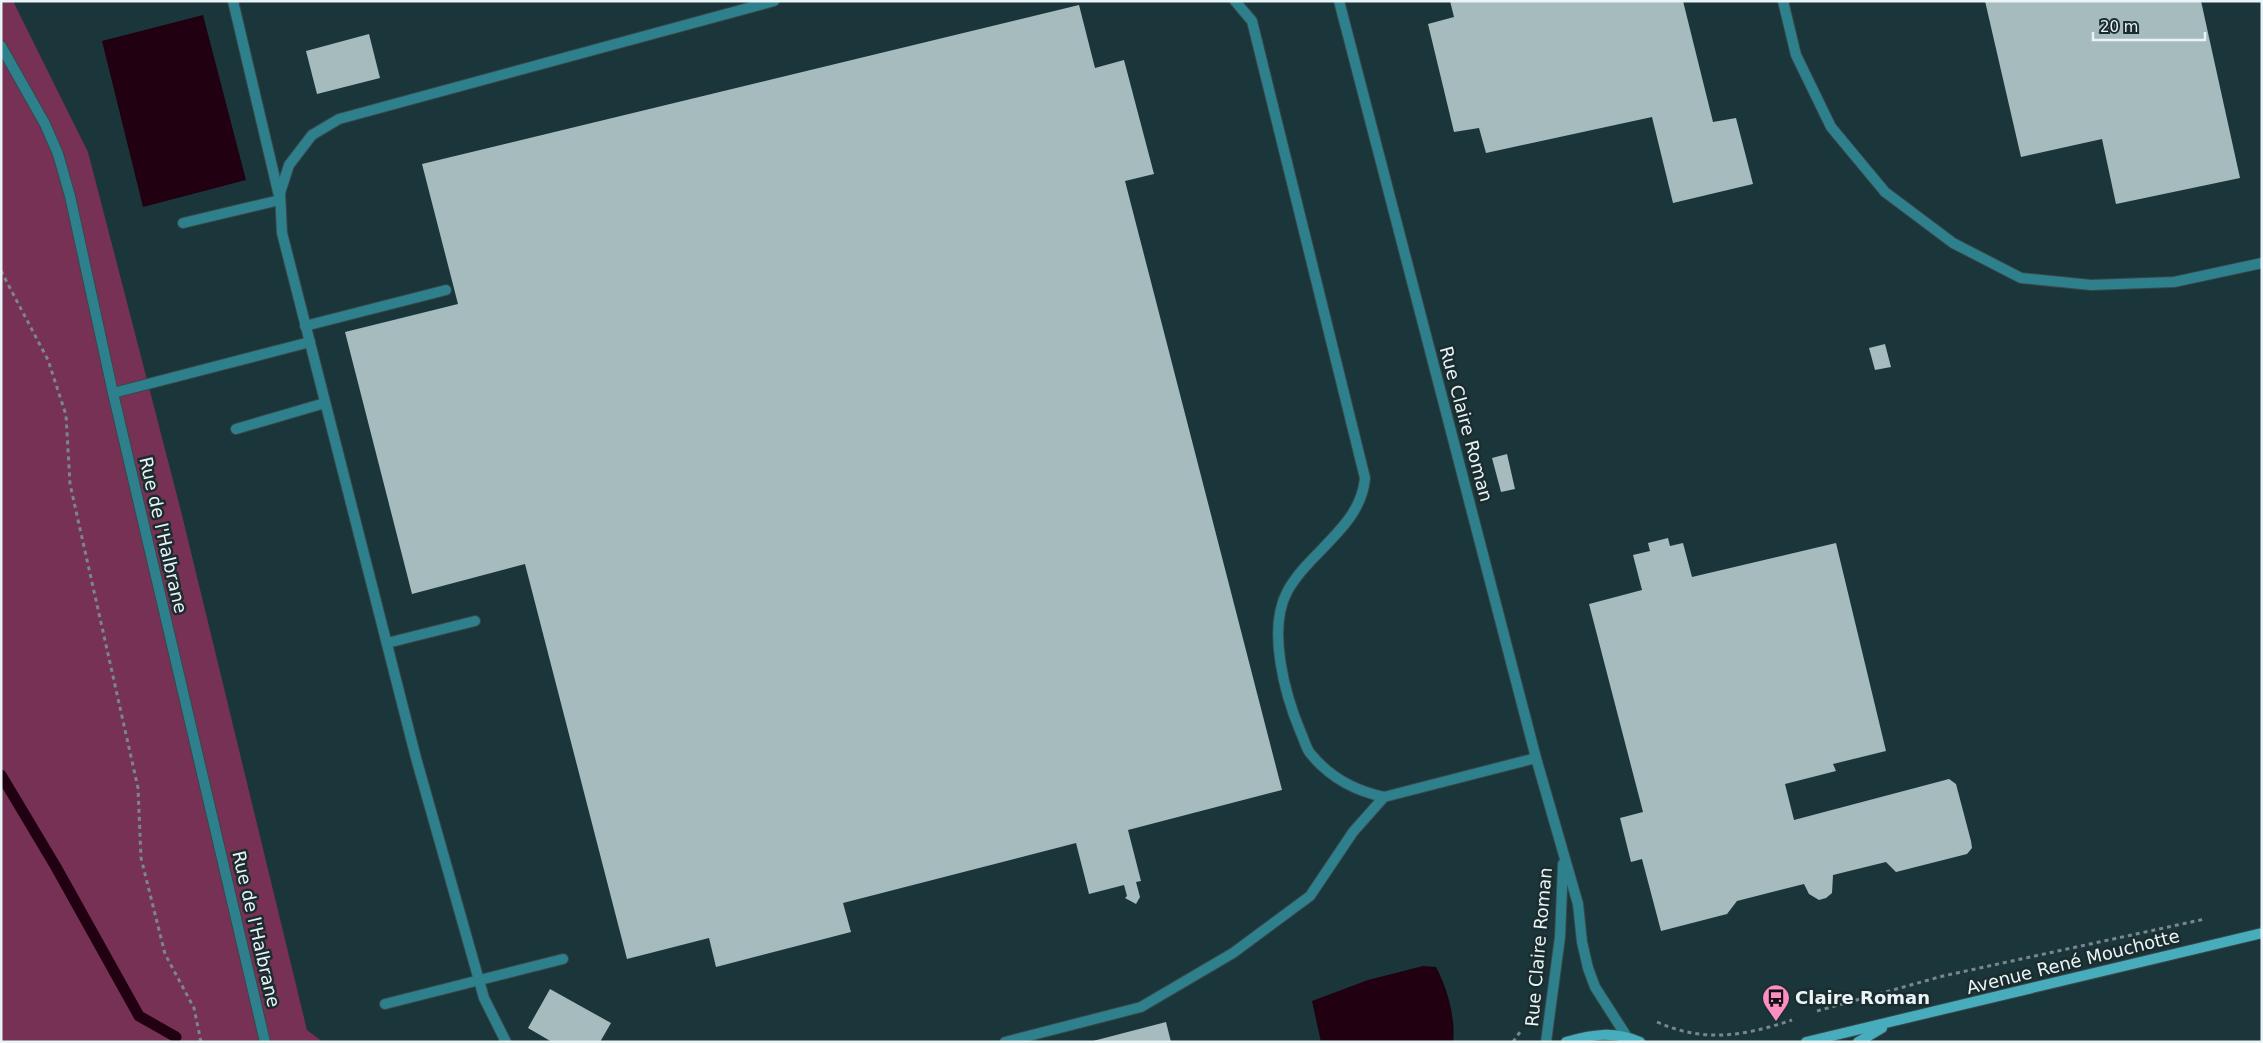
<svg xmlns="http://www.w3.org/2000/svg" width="2263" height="1043" font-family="'DejaVu Sans',sans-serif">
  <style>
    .built { fill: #1b363a }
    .green { fill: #773154 }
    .water { fill: #210011 }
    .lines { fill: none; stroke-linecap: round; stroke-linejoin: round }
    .stream { stroke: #210011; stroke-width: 11 }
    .building { fill: #a6bbbe }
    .lane-casing { stroke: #38484b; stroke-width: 12 }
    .street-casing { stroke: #38484b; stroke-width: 12 }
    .secondary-casing { stroke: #38484b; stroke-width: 12 }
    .path { stroke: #79878a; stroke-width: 3; stroke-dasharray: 4 4; stroke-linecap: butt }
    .lane { stroke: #2e808c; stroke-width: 10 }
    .street { stroke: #2e808c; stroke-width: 10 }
    .secondary { stroke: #47adbd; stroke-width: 10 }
    .labels { text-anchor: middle; stroke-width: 5; stroke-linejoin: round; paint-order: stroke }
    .street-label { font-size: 18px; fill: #e9f4f6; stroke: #1b2c2f }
    .poi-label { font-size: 18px; font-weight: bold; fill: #e9f4f6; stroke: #1b2c2f; text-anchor: start }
  </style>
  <rect width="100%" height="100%" fill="#1b2c2f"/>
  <path class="built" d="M13,1H2262V1042H323L307,1030L88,152Z"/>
  <path class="green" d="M1,1H13L88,152L181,511L307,1030L323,1042H1Z"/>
  <g class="water">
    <path d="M203,15L246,180L143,207L102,41Z"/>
    <path d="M1423,966L1436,967C1447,987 1456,1019 1453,1042H1321L1312,1001L1368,980Z"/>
  </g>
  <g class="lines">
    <path class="stream" d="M1,775L56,867L139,1016L176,1037"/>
  </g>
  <g class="building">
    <path d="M1450,1H1683L1713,122L1736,118L1753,184L1673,203L1652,117L1486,153L1479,128L1454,132L1428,24L1454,17Z"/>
    <path d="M1985,1H2201L2240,178L2116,204L2102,139L2021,157Z"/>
    <path d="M1079,5L1095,68L1124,60L1154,174L1125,181L1282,790L1128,830L1141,881L1136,882L1140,897L1136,904L1125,898L1127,896L1124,885L1089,894L1076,843L843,903L851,932L716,967L709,938L627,959L525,564L412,594L345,332L458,304L422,164Z"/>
    <path d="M369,34L380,78L317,94L306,51Z"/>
    <path d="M1885,344L1891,367L1875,370L1869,348Z"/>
    <path d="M1507,454L1515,489L1501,492L1492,458Z"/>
    <path d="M1668,538L1670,546L1683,543L1692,577L1836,543L1886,751L1833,764L1836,771L1785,784L1794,820L1949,779L1956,784L1971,841L1972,848L1967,854L1896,872L1886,862L1833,875L1832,893L1826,898L1819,900L1809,894L1804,884L1737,901L1727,914L1661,931L1642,859L1631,862L1620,818L1643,812L1589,604L1642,590L1633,555L1650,551L1648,543Z"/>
    <path d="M550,989L611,1023L600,1042H552L528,1028Z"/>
    <path d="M1166,1022L1171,1042H1094L1093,1041Z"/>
  </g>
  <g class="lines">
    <g class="lane-casing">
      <g id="lane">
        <path d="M1235,1L1252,21L1365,478C1361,527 1309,551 1287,592C1267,630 1285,695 1301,733C1304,739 1306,748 1310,753C1329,777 1356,791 1384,797"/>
        <path d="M183,223L280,200L233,1"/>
        <path d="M305,326L446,290"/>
        <path d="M113,393L310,342"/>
        <path d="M236,429L325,403"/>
        <path d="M387,643L475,621"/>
        <path d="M385,1004L563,959"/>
        <path d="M506,1042L484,998L416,758L282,233L280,193L289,165L312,135L339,119L774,1"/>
        <path d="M1005,1042L1141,1007L1233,953L1310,896L1353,832L1384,797L1536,758"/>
      </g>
    </g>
    <g class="street-casing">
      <g id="street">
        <path d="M1339,1L1536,758L1578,904L1582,942L1588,968L1595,987L1627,1037"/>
        <path d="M1783,1L1796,55L1831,127L1885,192L1953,243L2021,278L2091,285L2174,282L2262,263"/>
        <path d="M1,46L45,124L58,154L70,196L113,393L265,1042"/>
        <path d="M1546,1042L1560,937L1563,864"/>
      </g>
    </g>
    <g class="secondary-casing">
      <g id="secondary">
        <path d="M1566,1042C1593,1034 1614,1031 1640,1042"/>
        <path d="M1806,1042L2262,933"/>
        <path d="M1858,1042L1882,1028"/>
      </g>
    </g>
    <g class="path">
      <path d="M1,271L48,360L66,415L70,484L138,788L141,858L165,954L194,1008L201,1042"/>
      <path d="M1817,1011L1943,976L2205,919"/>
      <path d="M1657,1022C1704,1043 1744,1036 1792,1020"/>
      <path d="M1513,1042L1520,1032"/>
    </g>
    <use href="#lane" class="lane"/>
    <use href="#street" class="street"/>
    <use href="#secondary" class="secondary"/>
  </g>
  <defs>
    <g id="bus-pin" transform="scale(1.4375)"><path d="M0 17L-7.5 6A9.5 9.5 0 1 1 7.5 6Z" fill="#fc8fc2" stroke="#1b2c2f"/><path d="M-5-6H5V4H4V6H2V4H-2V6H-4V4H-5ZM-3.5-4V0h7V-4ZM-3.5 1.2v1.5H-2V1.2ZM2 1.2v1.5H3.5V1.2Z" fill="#111"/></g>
  </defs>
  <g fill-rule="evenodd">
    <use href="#bus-pin" x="1776" y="998"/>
  </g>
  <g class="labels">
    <g class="street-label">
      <text transform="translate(1466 424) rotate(75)" y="6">Rue Claire Roman</text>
      <text transform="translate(163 535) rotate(77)" y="6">Rue de l'Halbrane</text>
      <text transform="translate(256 929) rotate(77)" y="6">Rue de l'Halbrane</text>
      <text transform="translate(1539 947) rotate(-85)" y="6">Rue Claire Roman</text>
      <text transform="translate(2073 962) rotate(-14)" y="6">Avenue René Mouchotte</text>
    </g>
    <g class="poi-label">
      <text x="1795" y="1004">Claire Roman</text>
    </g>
  </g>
  <rect width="2263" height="1043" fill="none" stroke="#e9f4f6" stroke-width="5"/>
  <path d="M2093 32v8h112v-8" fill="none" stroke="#e9f4f6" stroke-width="2.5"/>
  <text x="2100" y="32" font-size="15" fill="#e9f4f6" stroke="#1b2c2f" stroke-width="4" paint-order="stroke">20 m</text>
</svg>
